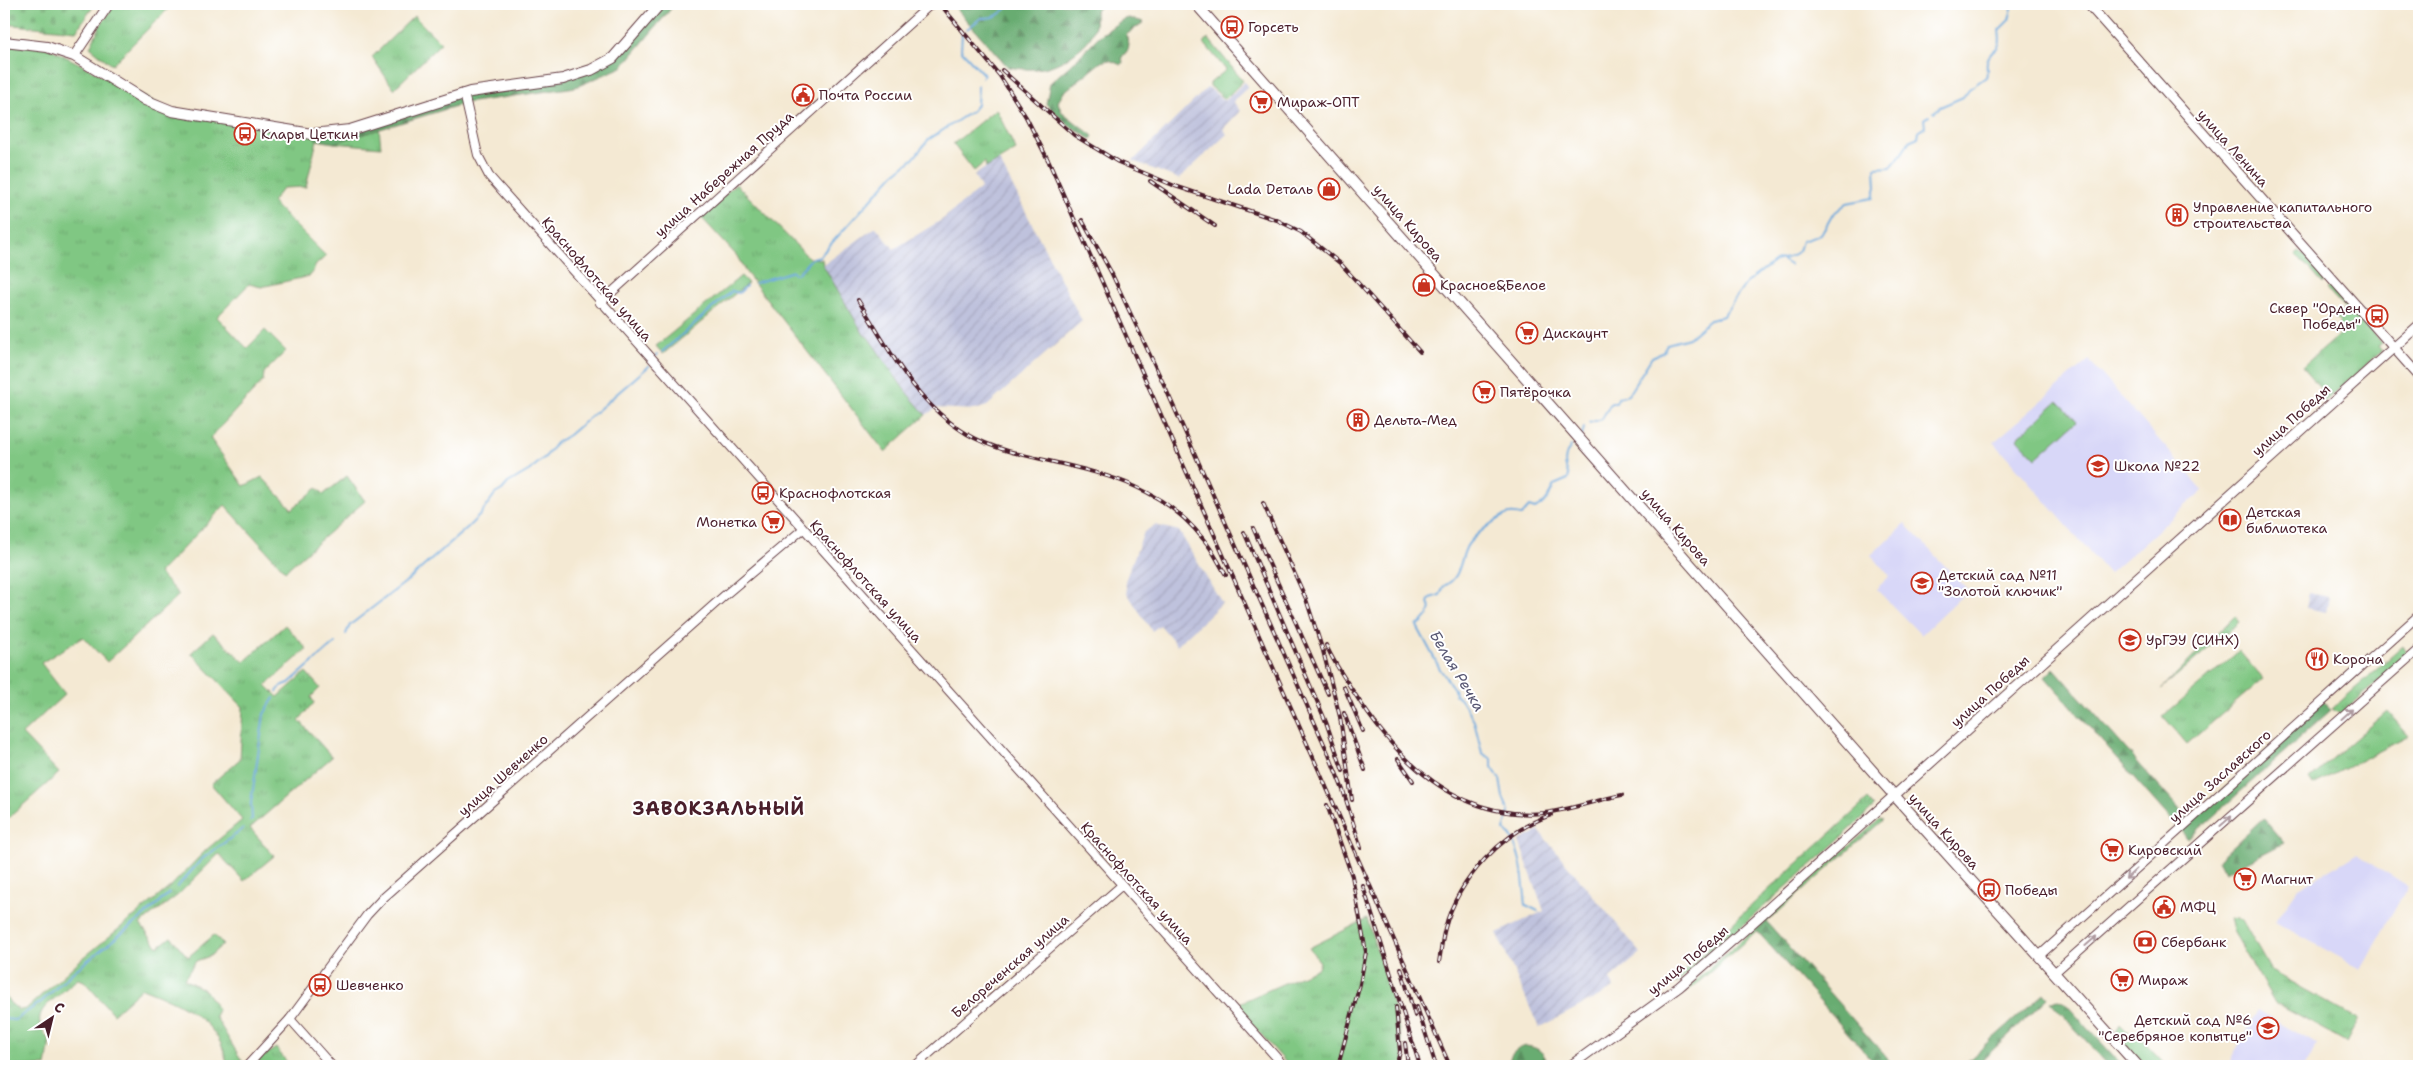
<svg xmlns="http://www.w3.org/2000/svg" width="2423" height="1070" font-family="'Shantell Sans',sans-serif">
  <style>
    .built { fill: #d8d7f8 }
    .industrial { fill: url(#industrial-furrows) }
    .grass { fill: url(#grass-tufts); stroke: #657357 }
    .forest { fill: url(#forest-firs); stroke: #59664e }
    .cemetery { fill: url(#cemetery-stones); stroke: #657357 }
    .garden { fill: #80c783; stroke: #657357 }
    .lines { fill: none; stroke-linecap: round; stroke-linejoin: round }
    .stream { stroke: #6ba8dd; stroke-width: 2 }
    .tertiary-casing { stroke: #643d44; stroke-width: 10 }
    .secondary-casing { stroke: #643d44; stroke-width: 11 }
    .primary-casing { stroke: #643d44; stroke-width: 12 }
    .tertiary { stroke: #fff; stroke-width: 8 }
    .secondary { stroke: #fff; stroke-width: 9 }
    .primary { stroke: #fff; stroke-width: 10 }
    .rail-casing { stroke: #4a1f2b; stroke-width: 4 }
    .rail { stroke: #fff; stroke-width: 2; stroke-dasharray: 5.5; stroke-linecap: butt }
    .oneway { stroke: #ae9aa0 }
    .labels { text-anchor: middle; stroke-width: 4; stroke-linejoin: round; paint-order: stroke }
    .poi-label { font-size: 14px; fill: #4a1f2b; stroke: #fff; text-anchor: start }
    .street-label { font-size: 14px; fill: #4a1f2b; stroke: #fff }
    .water-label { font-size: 15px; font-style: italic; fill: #575672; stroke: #fff }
    .district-label { font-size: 19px; font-weight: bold; letter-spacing: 1px; fill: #4a1f2b; stroke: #fff }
  </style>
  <defs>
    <pattern id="industrial-furrows" width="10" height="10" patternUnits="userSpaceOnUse" patternTransform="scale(1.25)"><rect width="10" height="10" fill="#bfc2dd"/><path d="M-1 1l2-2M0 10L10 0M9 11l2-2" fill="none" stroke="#a6a6be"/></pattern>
    <pattern id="grass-tufts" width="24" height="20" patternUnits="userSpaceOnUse" patternTransform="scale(1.25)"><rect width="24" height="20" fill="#80c783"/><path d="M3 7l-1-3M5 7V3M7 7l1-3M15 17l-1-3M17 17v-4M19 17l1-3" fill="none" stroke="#70aa71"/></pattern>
    <pattern id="forest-firs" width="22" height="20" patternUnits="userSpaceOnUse" patternTransform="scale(1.25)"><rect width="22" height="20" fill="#68ac71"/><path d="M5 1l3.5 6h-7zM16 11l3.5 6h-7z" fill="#588b5d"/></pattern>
    <pattern id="cemetery-stones" width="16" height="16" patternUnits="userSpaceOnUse" patternTransform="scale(1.25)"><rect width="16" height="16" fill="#80c783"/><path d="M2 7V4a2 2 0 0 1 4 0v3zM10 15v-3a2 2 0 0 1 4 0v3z" fill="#70aa71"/></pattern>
  </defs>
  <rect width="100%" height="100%" fill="#fff"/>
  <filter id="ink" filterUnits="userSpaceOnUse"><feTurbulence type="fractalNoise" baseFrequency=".02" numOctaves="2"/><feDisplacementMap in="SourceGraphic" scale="10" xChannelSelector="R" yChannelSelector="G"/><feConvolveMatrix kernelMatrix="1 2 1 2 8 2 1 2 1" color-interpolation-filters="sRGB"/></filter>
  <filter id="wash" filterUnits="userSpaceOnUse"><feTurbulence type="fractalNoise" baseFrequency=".0096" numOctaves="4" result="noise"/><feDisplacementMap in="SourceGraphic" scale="20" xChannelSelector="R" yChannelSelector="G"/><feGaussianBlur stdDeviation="1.12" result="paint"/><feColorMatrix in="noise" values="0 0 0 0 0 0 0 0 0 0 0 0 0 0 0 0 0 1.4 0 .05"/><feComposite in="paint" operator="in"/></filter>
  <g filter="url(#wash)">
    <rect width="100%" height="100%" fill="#f4e9d3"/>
    <g class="built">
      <path d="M2089,360L2203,490L2109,574L1994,442Z"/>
      <path d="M1905,524L1968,590L1921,635L1876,589L1890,576L1871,555Z"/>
      <path d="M2357,854L2408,886L2361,969L2275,922L2298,888Z"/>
      <path d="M2258,1010L2317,1044L2305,1066H2236L2230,1060Z"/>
    </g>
    <g class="industrial">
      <path d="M1244,82L1248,87L1233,101L1240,111L1223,129L1227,134L1179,179L1133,161L1208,87L1225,101Z"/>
      <path d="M999,160L1082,321L987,406L975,410L936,408L926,415L906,392L868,338L864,335L823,265L876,227L894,249L943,219L981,188L974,175Z"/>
      <path d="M1155,525L1179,531L1222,603L1177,645L1160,625L1152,631L1127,593L1125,581L1144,532Z"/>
      <path d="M2309,593L2329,597L2326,612L2306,608Z"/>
      <path d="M1539,831L1641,953L1610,979L1614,988L1539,1028L1497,933L1544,911L1519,841Z"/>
    </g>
    <g class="grass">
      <path d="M115,4H173L112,65L90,47L100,26Z"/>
      <path d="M414,16L441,43L394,89L372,57Z"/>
      <path d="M1208,38L1243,81L1225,99L1210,86V83L1226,70L1204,43Z"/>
      <path d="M4,43L47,47L172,111L312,134L317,140L306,187L283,188L272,202L326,256L316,265L310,276L261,287L249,284L217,317L247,348L265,330L286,351L264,373L263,381L210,438L244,486L262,477L292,509L317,488L324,494L347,476L365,501L285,571L225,505L159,573L179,595L107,662L83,637L41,663L65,694L22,734L59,773L4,822Z"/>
      <path d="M996,109L1016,150L986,168L985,162L974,171L953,144Z"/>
      <path d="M379,128L381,147L334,143Z"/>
      <path d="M736,184L809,258L822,259L823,265L864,335L868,337L906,392L926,415L885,452L745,271L737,256L700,216Z"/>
      <path d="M2299,251L2309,257L2328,278L2323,284L2296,254Z"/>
      <path d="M741,276L748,283L663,354L656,346Z"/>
      <path d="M2331,286H2335L2354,307L2355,313L2381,343L2378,346L2382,351L2324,402L2316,399L2324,392L2302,367L2342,332L2337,326L2340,323L2336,318L2339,312L2346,310L2327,289Z"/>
      <path d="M2235,616L2239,622L2161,689Z"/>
      <path d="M285,625L307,649L266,685L278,697L306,672L320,688L311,697L314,703L299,720L332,757L250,828L274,856L244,881L219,854L178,895L140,924L158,947L171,937L188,957L214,935L223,944L210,956L196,961L184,979L206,991L218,1010L215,1016L245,1066H227C223,1022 179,1002 142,988L113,1014L84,981L78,979C71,984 65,989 59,995C39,1010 32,1019 50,1041L46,1066H4V993L10,1003L19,1010L26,1009L77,963L170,887L206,850L242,820L211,784L240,759L243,707L191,653L213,633L244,662Z"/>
      <path d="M2403,646L2408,655L2341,714L2332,709Z"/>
      <path d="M2239,651L2263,679L2187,744L2163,716Z"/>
      <path d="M2387,711L2409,736L2313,785L2309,779Z"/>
      <path d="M1867,800L1874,807L1826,852L1676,984L1674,982L1742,914Z"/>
      <path d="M1880,819L1883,820L1685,994L1687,988Z"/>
      <path d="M2230,918L2242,920L2271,971L2358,1019L2346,1042L2275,1003L2233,931Z"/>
      <path d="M1367,919C1382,967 1399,1016 1405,1066H1289L1235,1005L1318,968L1320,962L1309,948Z"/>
      <path d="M2120,1024L2133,1037L2137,1034L2167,1066H2142L2114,1036Z"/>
      <path d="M276,1048L290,1066H247Z"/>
    </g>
    <g class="forest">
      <path d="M660,4H675L622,67L576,87L466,103L334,143L317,140L312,134L333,132L464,93L563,79L613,58Z"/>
      <path d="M952,4H1004L1007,7L1015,4H1103L1095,12C1097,31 1092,39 1077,51C1054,69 1037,72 1008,67Z"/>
      <path d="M1129,18L1144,22L1126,35L1129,45L1128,50L1122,57L1123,62L1121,65L1109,60L1101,62L1064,92L1058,102L1061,111L1093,136L1091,139L1068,125L1046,104L1050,83L1077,59L1098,37L1122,20Z"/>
      <path d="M2054,668L2189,820L2322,701L2331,710L2188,839L2045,677Z"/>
      <path d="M2263,818L2284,843L2225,873L2218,860Z"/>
      <path d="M1767,922L1894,1066H1877L1757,931Z"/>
      <path d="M2044,993L2048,998L1976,1066H1962Z"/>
      <path d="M2059,1000L2063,1001L2123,1066H2109L2050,1001Z"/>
      <path d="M1526,1046C1539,1047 1546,1054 1548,1066H1508C1509,1055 1515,1049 1526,1046Z"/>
    </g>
    <path class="cemetery" d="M4,4H95L76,31L4,24Z"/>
    <path class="garden" d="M2058,401L2077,421L2036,458L2017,438Z"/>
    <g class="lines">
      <g class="stream">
        <path d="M967,29L981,18C1000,18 998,14 1012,4"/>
        <path d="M962,34L961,50L984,75L982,78"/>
        <path d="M1934,112L1940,107L1963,97L1969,89L1986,77C1988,72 1986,66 1987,61C1992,45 2003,54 1999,30L2009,20L2013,4"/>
        <path d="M1789,257L1799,251L1802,241L1821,235L1833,214L1847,203L1873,198L1876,187L1875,168L1891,167C1896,161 1907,147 1909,141L1918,137L1919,131L1925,127L1924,119L1930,116"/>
        <path d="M1782,260L1790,265"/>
        <path d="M755,283L793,271L794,274H797L812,258L820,256L894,174L914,158L928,140L972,111L977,105L978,86"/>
        <path d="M662,352L732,291L739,293L746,286"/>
        <path d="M656,356L657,355"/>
        <path d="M1589,423L1602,419L1611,403H1616L1618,398L1628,395L1652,357L1663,352L1667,344L1689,338L1710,320L1723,316L1747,282L1775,261L1787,258"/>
        <path d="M1582,436L1584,428"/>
        <path d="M346,634L350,625L407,581L467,528L480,515L495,494L502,490L508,483L530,470L546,456L556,443L569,435L649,366"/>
        <path d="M277,692L281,686L289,683L335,643"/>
        <path d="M250,821L252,819L251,803L264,714L274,698"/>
        <path d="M177,887L202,859L243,829"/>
        <path d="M1538,911L1526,905C1523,880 1523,861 1512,838C1510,834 1507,833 1504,830L1509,812L1503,797L1500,779L1492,767V759L1482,753L1474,721L1462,701L1455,695L1454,689L1440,669L1417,626C1423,622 1429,616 1431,608L1428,603L1430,598L1440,595L1444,586C1461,578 1459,563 1466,548C1470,538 1500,515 1510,514C1514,513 1518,515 1522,515L1529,507L1535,509C1546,503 1549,497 1554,485L1568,479L1569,476C1564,465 1563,457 1571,446"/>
        <path d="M4,1019L15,1020L41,1002L73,972L151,910L169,893"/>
      </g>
    </g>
  </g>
  <g filter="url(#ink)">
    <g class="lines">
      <g class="tertiary-casing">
        <g id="tertiary">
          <path d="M464,93L478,155L489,176L1284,1066"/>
          <path d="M600,303L931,4"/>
          <path d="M2039,956L2419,615"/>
          <path d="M2054,973L2419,649"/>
          <path d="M290,1019L332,1066"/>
          <path d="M247,1066L290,1019L367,915L382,899L725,595L803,529"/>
          <path d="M915,1066L1122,885"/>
        </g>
      </g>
      <g class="secondary-casing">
        <g id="secondary">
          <path d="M2088,4L2419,376"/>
          <path d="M74,56L109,4"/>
          <path d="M1570,1066L1679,987L1751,924L2419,325"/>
        </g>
      </g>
      <g class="primary-casing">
        <g id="primary">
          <path d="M1196,4L1884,784L2138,1066"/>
          <path d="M4,42L47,47L74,56L145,100L172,111L312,134L350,130L470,92L563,79L591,70L613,58L660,4"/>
        </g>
      </g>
      <use href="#tertiary" class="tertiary"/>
      <use href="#secondary" class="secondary"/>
      <use href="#primary" class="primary"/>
      <g class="rail-casing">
        <g id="rail">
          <path d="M940,4L1000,76L1026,117L1048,160L1450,1066"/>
          <path d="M1002,70L1074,135L1118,162L1175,186L1277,220L1301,232L1341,264L1420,352"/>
          <path d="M1150,181L1215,226"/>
          <path d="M1082,220L1111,272L1165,387L1329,755L1343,790L1361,848"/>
          <path d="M858,300C889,349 915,403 967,434C991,448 1018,454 1045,460C1108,475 1162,486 1204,540C1213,550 1219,564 1226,575"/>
          <path d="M1263,503L1306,599L1323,651L1340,717L1352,800"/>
          <path d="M1253,528L1328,694"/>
          <path d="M1244,532L1326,722L1343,771"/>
          <path d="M1326,645C1333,661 1343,676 1353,691C1395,758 1457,821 1544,813C1570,810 1596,800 1622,795"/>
          <path d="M1344,687L1363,731"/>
          <path d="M1344,713L1365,770"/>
          <path d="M1398,759L1413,781"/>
          <path d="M1327,805L1352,876L1366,952L1360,984L1338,1066"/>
          <path d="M1363,886L1420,1066"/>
          <path d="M1439,962C1441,951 1442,939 1445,928C1458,879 1503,831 1551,815"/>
          <path d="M1401,968L1415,1016"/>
          <path d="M1396,1007L1400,1052L1396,1066"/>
          <path d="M1417,1007L1436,1066"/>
          <path d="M1405,1043L1408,1066"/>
        </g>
      </g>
      <use href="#rail" class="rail"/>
    </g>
    <defs><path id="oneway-shaft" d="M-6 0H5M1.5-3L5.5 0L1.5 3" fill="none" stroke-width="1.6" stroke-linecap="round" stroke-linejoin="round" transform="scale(1.25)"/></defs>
    <g class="oneway">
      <use href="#oneway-shaft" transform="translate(2347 714) rotate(-42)"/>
      <use href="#oneway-shaft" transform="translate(2226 821) rotate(-41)"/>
      <use href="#oneway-shaft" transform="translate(2131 874) rotate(137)"/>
      <use href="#oneway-shaft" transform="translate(2091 941) rotate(-41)"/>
    </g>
  </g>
  <defs>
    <g id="bus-ring" transform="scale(1.125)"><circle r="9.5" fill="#fff" stroke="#c8321e" stroke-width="1.5"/><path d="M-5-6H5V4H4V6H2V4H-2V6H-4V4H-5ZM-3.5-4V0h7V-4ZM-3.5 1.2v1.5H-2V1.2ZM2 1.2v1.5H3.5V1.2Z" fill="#c8321e"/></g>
    <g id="civic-ring" transform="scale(1.125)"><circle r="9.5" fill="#fff" stroke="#c8321e" stroke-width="1.5"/><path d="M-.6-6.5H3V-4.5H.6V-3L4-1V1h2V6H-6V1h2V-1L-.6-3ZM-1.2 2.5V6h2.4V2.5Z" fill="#c8321e"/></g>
    <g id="supermarket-ring" transform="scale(1.125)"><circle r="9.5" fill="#fff" stroke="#c8321e" stroke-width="1.5"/><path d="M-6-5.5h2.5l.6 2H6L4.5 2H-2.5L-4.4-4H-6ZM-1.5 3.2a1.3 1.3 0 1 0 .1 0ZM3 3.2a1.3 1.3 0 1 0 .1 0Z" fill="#c8321e"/></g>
    <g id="shop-ring" transform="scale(1.125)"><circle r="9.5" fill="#fff" stroke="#c8321e" stroke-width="1.5"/><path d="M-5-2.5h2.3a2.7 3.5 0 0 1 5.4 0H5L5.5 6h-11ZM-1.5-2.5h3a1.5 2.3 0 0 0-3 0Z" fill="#c8321e"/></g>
    <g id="building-ring" transform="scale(1.125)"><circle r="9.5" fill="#fff" stroke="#c8321e" stroke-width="1.5"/><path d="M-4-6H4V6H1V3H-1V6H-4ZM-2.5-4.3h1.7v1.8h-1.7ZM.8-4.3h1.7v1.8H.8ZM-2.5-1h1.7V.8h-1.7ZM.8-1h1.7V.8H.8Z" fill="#c8321e"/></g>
    <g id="school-ring" transform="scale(1.125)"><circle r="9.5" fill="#fff" stroke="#c8321e" stroke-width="1.5"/><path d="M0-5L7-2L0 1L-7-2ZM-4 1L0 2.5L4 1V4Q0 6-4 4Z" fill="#c8321e"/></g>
    <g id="library-ring" transform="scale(1.125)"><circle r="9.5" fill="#fff" stroke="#c8321e" stroke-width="1.5"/><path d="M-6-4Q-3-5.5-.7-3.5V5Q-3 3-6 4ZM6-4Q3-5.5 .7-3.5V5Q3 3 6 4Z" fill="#c8321e"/></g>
    <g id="university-ring" transform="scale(1.125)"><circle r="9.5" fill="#fff" stroke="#c8321e" stroke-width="1.5"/><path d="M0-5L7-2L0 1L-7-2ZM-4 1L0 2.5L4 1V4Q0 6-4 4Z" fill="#c8321e"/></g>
    <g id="restaurant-ring" transform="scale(1.125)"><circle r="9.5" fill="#fff" stroke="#c8321e" stroke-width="1.5"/><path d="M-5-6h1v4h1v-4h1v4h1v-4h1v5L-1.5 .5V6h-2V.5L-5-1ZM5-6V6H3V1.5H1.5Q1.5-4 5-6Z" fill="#c8321e"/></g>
    <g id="bank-ring" transform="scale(1.125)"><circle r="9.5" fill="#fff" stroke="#c8321e" stroke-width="1.5"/><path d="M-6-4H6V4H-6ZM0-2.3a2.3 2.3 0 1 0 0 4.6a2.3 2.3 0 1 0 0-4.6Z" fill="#c8321e"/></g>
  </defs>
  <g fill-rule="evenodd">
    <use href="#bus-ring" x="1232" y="27"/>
    <use href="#civic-ring" x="803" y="95"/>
    <use href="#supermarket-ring" x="1261" y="102"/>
    <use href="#bus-ring" x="245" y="134"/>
    <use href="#shop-ring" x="1329" y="189"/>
    <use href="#building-ring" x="2177" y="215"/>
    <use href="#shop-ring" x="1424" y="285"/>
    <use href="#bus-ring" x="2377" y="316"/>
    <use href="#supermarket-ring" x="1527" y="333"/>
    <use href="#supermarket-ring" x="1484" y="392"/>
    <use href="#building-ring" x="1358" y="420"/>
    <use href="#school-ring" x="2098" y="466"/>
    <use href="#bus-ring" x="763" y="493"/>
    <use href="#library-ring" x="2230" y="520"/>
    <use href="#supermarket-ring" x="773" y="522"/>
    <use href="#school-ring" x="1922" y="583"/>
    <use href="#university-ring" x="2130" y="640"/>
    <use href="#restaurant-ring" x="2317" y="659"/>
    <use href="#supermarket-ring" x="2112" y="850"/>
    <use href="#supermarket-ring" x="2245" y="879"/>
    <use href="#bus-ring" x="1989" y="890"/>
    <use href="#civic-ring" x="2164" y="907"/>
    <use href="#bank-ring" x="2145" y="942"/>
    <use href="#supermarket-ring" x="2122" y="980"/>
    <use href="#bus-ring" x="320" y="985"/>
    <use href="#school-ring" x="2268" y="1028"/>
  </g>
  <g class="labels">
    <g class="poi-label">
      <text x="1248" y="32">Горсеть</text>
      <text x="819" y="100">Почта России</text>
      <text x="1277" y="107">Мираж-ОПТ</text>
      <text x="261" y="139">Клары Цеткин</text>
      <text x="1313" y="194" text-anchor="end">Lada Dеталь</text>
      <text x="2193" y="212">Управление капитального<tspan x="2193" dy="16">строительства</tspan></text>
      <text x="1440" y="290">Красное&amp;Белое</text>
      <text x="2361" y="313" text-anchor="end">Сквер "Орден<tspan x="2361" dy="16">Победы"</tspan></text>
      <text x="1543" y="338">Дискаунт</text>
      <text x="1500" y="397">Пятёрочка</text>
      <text x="1374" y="425">Дельта-Мед</text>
      <text x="2114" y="471">Школа №22</text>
      <text x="779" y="498">Краснофлотская</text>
      <text x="2246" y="517">Детская<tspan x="2246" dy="16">библиотека</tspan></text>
      <text x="757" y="527" text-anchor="end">Монетка</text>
      <text x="1938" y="580">Детский сад №11<tspan x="1938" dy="16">"Золотой ключик"</tspan></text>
      <text x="2146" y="645">УрГЭУ (СИНХ)</text>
      <text x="2333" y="664">Корона</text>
      <text x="2128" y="855">Кировский</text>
      <text x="2261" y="884">Магнит</text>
      <text x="2005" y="895">Победы</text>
      <text x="2180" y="912">МФЦ</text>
      <text x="2161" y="947">Сбербанк</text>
      <text x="2138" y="985">Мираж</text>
      <text x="336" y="990">Шевченко</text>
      <text x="2252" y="1025" text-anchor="end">Детский сад №6<tspan x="2252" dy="16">"Серебряное копытце"</tspan></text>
    </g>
    <g class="street-label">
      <text transform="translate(2233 148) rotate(48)" y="5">улица Ленина</text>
      <text transform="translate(724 174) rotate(-42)" y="5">улица Набережная Пруда</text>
      <text transform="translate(1408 223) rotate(49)" y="5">улица Кирова</text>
      <text transform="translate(597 279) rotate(49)" y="5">Краснофлотская улица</text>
      <text transform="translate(2291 420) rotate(-42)" y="5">улица Победы</text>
      <text transform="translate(1676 527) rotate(49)" y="5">улица Кирова</text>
      <text transform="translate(866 581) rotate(48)" y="5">Краснофлотская улица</text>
      <text transform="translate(1990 691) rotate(-42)" y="5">улица Победы</text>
      <text transform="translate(503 775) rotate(-42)" y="5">улица Шевченко</text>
      <text transform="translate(2220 776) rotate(-42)" y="5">улица Заславского</text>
      <text transform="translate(1944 831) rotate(48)" y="5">улица Кирова</text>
      <text transform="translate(1137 883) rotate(48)" y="5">Краснофлотская улица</text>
      <text transform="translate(1688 960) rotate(-40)" y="5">улица Победы</text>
      <text transform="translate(1010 966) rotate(-41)" y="5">Белореченская улица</text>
    </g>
    <g class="water-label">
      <text transform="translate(1457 671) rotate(59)" y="5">Белая Речка</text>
    </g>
    <g class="district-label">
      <text x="719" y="815">ЗАВОКЗАЛЬНЫЙ</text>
    </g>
  </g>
  <rect width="2423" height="1070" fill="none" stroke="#fff" stroke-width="20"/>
  <g transform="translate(52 1018) rotate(35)" stroke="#ffffff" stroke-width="4" paint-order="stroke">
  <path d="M0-4L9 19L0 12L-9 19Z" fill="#4a1f2b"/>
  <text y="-8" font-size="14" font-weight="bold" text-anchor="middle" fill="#4a1f2b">С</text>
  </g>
</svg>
